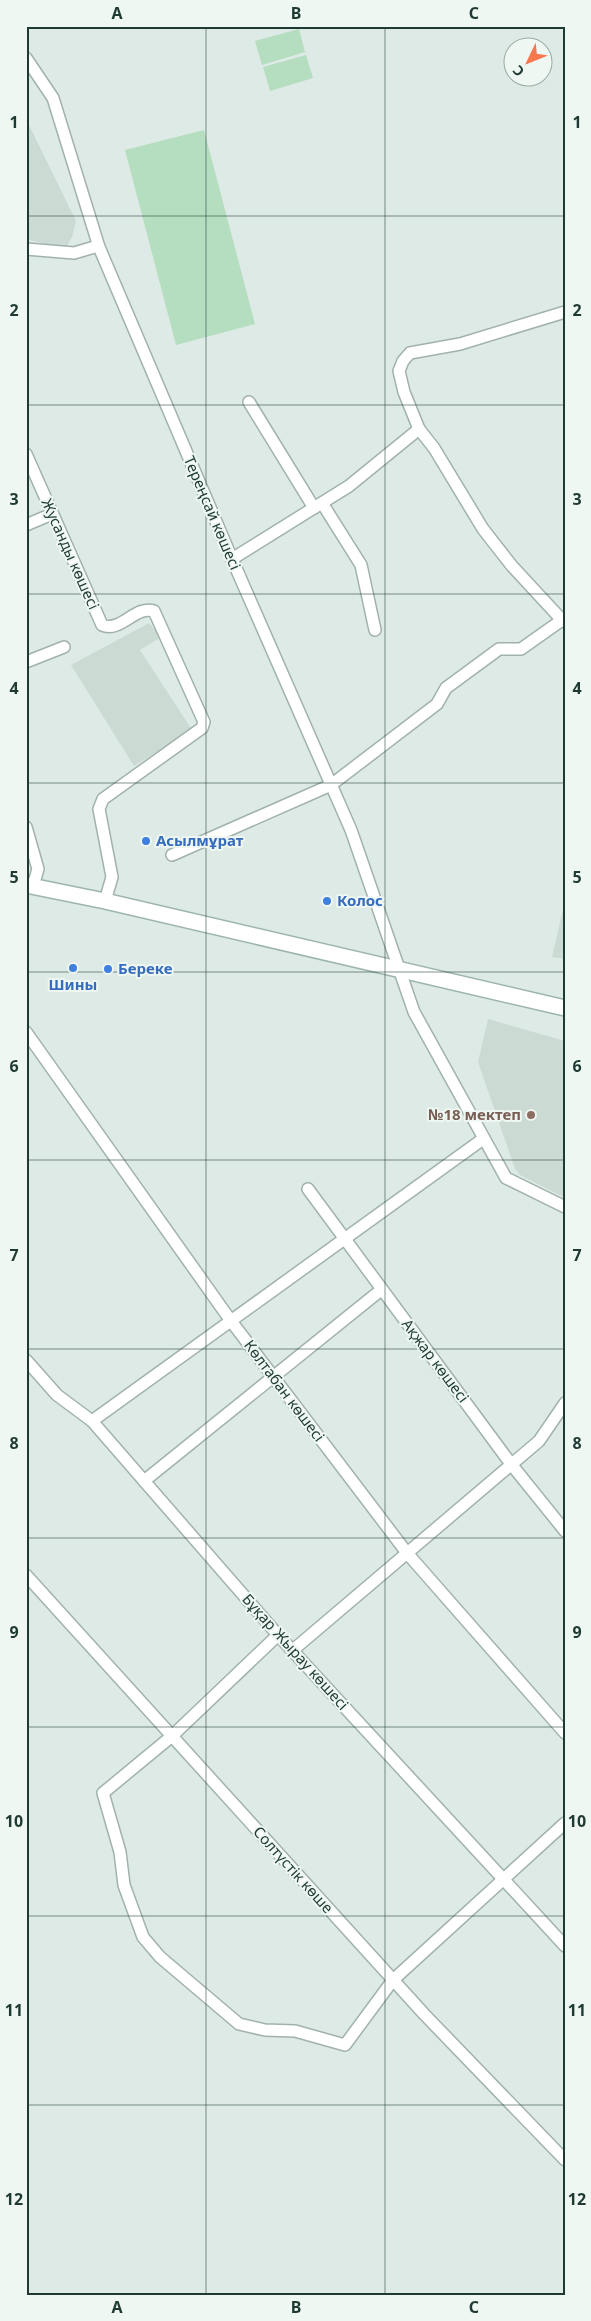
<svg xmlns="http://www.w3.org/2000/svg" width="591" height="2321" font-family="'Noto Sans',sans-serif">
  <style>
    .built { fill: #ccdad4 }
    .green { fill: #b5ddc0 }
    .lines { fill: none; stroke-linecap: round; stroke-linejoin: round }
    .minor-casing { stroke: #a1b2ac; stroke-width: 14 }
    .secondary-casing { stroke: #9db6ad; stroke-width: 18 }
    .minor { stroke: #fff; stroke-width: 11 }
    .secondary { stroke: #fff; stroke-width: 15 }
    .grid { fill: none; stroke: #1f3a33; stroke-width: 1; stroke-opacity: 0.55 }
    .shop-dot { fill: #3f7fe0; stroke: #eef7f2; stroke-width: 2 }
    .education-dot { fill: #8d6e63; stroke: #eef7f2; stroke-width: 2 }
    .labels { text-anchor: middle; stroke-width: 4; stroke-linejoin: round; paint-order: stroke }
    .street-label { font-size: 15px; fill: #1f3a33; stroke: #eef7f2 }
    .shop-label { font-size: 15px; font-weight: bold; fill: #366cbe; stroke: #eef7f2; text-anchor: start }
    .education-label { font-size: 15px; font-weight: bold; fill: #785e54; stroke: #eef7f2; text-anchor: end }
    .neatline { fill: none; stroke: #1f3a33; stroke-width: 2 }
    .grid-label { font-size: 16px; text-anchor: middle; font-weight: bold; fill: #1f3a33 }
  </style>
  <rect width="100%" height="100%" fill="#deeae5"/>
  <g class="built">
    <path d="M26,119L76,221L72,237L65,249L26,239Z"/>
    <path d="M149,623L161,637L140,650L192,730L134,766L71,665Z"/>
    <path d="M565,901V959L552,957Z"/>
    <path d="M488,1019L565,1041V1198L520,1175L515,1169L478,1062Z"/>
  </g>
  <g class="green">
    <path d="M299,29L305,52L262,65L255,41Z"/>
    <path d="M306,55L313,78L270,91L263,67Z"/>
    <path d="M204,130L255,324L176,345L125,150Z"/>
  </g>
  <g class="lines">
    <g class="minor-casing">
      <g id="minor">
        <path d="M26,58L53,98L99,247L232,559L351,830L414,1012L506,1178L565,1207"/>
        <path d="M26,249L74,253L98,246"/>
        <path d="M249,402L314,508"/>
        <path d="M26,454L102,625C121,633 135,605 154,611L204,722L202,728L103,799L99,809L112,877L105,901"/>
        <path d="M322,503L361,565L375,630"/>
        <path d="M26,525L52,514"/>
        <path d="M232,559L349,486L419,429"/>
        <path d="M562,620L512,566L483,529L434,448L419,429L404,392L399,371L403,361L410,353L460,344L565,312"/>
        <path d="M26,662L64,647"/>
        <path d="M26,827L38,869L33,886"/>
        <path d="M172,855L331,785L437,704L446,688L499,649H521L562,620L565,622"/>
        <path d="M26,1032L231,1321L407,1553L565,1733"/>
        <path d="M308,1189L511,1464L565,1531"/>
        <path d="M26,1360L57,1395L92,1421L278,1635L565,1946"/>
        <path d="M92,1421L483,1139"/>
        <path d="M144,1481L381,1290"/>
        <path d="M26,1575L424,2014L565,2160"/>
        <path d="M278,1635L172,1736L103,1793L120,1852L124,1885L143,1937L160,1957L239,2024L265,2030L295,2031L345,2045L393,1980L565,1823"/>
        <path d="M293,1650L539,1441L565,1403"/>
      </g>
    </g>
    <g class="secondary-casing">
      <path id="secondary" d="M26,885L105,901L565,1008"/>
    </g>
    <use href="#minor" class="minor"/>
    <use href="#secondary" class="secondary"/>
  </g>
  <path class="grid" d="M206,26V2295M385,26V2295M26,216H565M26,405H565M26,594H565M26,783H565M26,972H565M26,1160H565M26,1349H565M26,1538H565M26,1727H565M26,1916H565M26,2105H565"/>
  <g class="shop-dot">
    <circle cx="146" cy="841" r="5"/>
    <circle cx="327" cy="901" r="5"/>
    <circle cx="73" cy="968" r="5"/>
    <circle cx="108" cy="969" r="5"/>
  </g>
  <circle class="education-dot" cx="531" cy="1115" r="5"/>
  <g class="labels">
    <g class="street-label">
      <text transform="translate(212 513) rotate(67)" y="5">Тереңсай көшесі</text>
      <text transform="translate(70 554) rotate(66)" y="5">Жусанды көшесі</text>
      <text transform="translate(435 1361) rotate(53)" y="5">Ақжар көшесі</text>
      <text transform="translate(284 1391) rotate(53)" y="5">Көлтабан көшесі</text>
      <text transform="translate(295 1652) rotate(48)" y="5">Бұқар Жырау көшесі</text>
      <text transform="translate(293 1870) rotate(48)" y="5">Солтүстік көше</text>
    </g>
    <g class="shop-label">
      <text x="156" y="846">Асылмұрат</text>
      <text x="337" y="906">Колос</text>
      <text x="118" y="974">Береке</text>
      <text x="73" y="990" text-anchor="middle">Шины</text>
    </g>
    <g class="education-label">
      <text x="521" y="1120">№18 мектеп</text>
    </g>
  </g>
  <rect width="591" height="2321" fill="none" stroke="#eef7f2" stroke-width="55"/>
  <g transform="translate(528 62) rotate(227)"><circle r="24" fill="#eef7f2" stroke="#9baba6"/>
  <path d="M0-4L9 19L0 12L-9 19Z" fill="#f7774f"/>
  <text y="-8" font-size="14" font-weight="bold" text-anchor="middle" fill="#1f3a33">С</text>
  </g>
  <rect x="28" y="28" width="536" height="2266" class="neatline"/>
  <g class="grid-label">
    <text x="117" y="19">A</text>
    <text x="296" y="19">B</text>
    <text x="474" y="19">C</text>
    <text x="14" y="128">1</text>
    <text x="577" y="128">1</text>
    <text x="14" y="316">2</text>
    <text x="577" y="316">2</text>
    <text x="14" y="505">3</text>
    <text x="577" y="505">3</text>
    <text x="14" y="694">4</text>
    <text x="577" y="694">4</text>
    <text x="14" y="883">5</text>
    <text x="577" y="883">5</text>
    <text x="14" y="1072">6</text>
    <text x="577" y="1072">6</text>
    <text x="14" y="1261">7</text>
    <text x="577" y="1261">7</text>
    <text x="14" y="1449">8</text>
    <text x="577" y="1449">8</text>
    <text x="14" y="1638">9</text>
    <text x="577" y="1638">9</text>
    <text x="14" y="1827">10</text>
    <text x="577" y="1827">10</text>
    <text x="14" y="2016">11</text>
    <text x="577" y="2016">11</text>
    <text x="14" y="2205">12</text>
    <text x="577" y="2205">12</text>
    <text x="117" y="2313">A</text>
    <text x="296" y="2313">B</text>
    <text x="474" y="2313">C</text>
  </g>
</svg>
